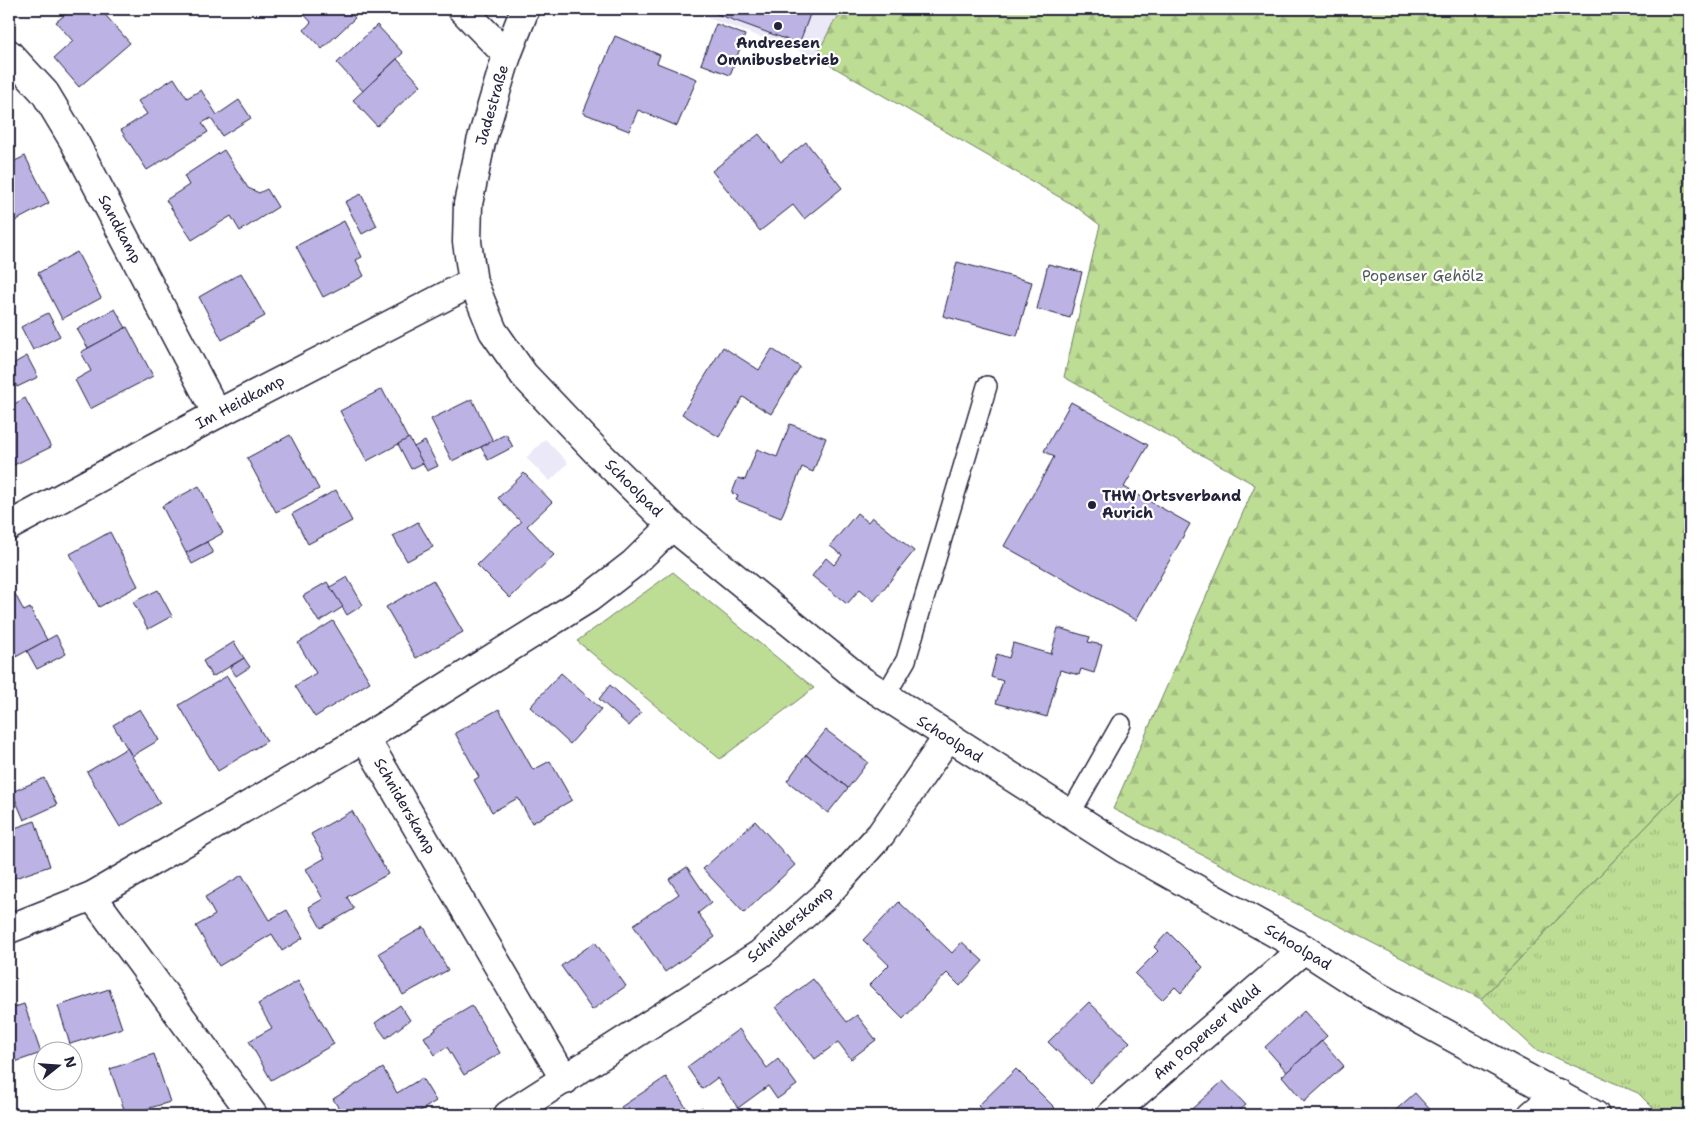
<svg xmlns="http://www.w3.org/2000/svg" width="1699" height="1124" font-family="'Shantell Sans',sans-serif">
  <style>
    .built { fill: #ebe8f7 }
    .grass { fill: url(#grass-tufts); stroke: #707f68 }
    .forest { fill: url(#forest-firs); stroke: #707f68 }
    .pitch { fill: #bddc94; stroke: #707f68 }
    .building { fill: #bcb3e4; stroke: #22223b }
    .lines { fill: none; stroke-linecap: round; stroke-linejoin: round }
    .service-casing { stroke: #22223b; stroke-width: 22 }
    .minor-casing { stroke: #22223b; stroke-width: 31 }
    .tertiary-casing { stroke: #22223b; stroke-width: 31 }
    .service { stroke: #fff; stroke-width: 19 }
    .minor { stroke: #fff; stroke-width: 28 }
    .tertiary { stroke: #fff; stroke-width: 28 }
    .poi-dot { fill: #22223b; stroke: #fff; stroke-width: 2 }
    .labels { text-anchor: middle; stroke-width: 4.5; stroke-linejoin: round; paint-order: stroke }
    .poi-label { font-size: 15px; font-weight: bold; fill: #22223b; stroke: #fff }
    .street-label { font-size: 15px; fill: #22223b; stroke: #fff }
    .park-label { font-size: 15px; fill: #505a56; stroke: #fff }
  </style>
  <defs>
    <pattern id="grass-tufts" width="24" height="20" patternUnits="userSpaceOnUse" patternTransform="scale(1.25)"><rect width="24" height="20" fill="#bddc94"/><path d="M3 7l-1-3M5 7V3M7 7l1-3M15 17l-1-3M17 17v-4M19 17l1-3" fill="none" stroke="#a2bc80"/></pattern>
    <pattern id="forest-firs" width="22" height="20" patternUnits="userSpaceOnUse" patternTransform="scale(1.25)"><rect width="22" height="20" fill="#bddc94"/><path d="M5 1l3.5 6h-7zM16 11l3.5 6h-7z" fill="#a2bc80"/></pattern>
  </defs>
  <rect width="100%" height="100%" fill="#fff"/>
  <filter id="ink" filterUnits="userSpaceOnUse"><feTurbulence type="fractalNoise" baseFrequency=".02" numOctaves="2"/><feDisplacementMap in="SourceGraphic" scale="10" xChannelSelector="R" yChannelSelector="G"/><feConvolveMatrix kernelMatrix="1 2 1 2 8 2 1 2 1" color-interpolation-filters="sRGB"/></filter>
  <g filter="url(#ink)">
    <g class="built">
      <path d="M683,9H848L833,23L816,57Z"/>
      <path d="M545,439L568,463L550,481L526,458Z"/>
    </g>
    <path class="grass" d="M1690,781V1115H1660L1638,1093L1535,1049L1481,999Z"/>
    <path class="forest" d="M848,9H1690V781L1481,999L1113,809L1255,485L1064,377L1100,225L1075,206L816,57L833,23Z"/>
    <path class="pitch" d="M673,572L814,688L720,759L577,641Z"/>
    <g class="building">
      <path d="M72,9H100L130,43L79,87L54,58L73,41L56,22Z"/>
      <path d="M299,9H346L355,18L322,49L304,30L311,22Z"/>
      <path d="M703,9H812L799,44Z"/>
      <path d="M716,24L745,35L730,75L701,64Z"/>
      <path d="M377,25L403,53L363,91L337,63Z"/>
      <path d="M615,36L660,55L657,63L697,79L677,126L638,110L629,131L583,113Z"/>
      <path d="M397,59L421,85L377,126L353,100Z"/>
      <path d="M174,78L187,98L201,90L217,115L239,100L251,118L222,136L211,118L202,123L208,132L147,170L121,130L147,114L138,101Z"/>
      <path d="M759,134L781,162L806,142L842,188L804,219L793,205L760,231L712,171Z"/>
      <path d="M224,150L248,188L259,193L267,189L278,207L240,231L231,216L192,240L166,200L189,185L184,176Z"/>
      <path d="M25,156L49,203L13,222L9,215V164Z"/>
      <path d="M361,194L377,226L362,234L345,202Z"/>
      <path d="M344,221L362,257L356,260L364,276L323,297L296,246Z"/>
      <path d="M9,242L14,252L9,255Z"/>
      <path d="M77,252L101,298L62,319L38,273Z"/>
      <path d="M957,262L1032,282L1017,336L943,316Z"/>
      <path d="M1048,264L1082,272L1070,318L1037,309Z"/>
      <path d="M241,273L265,316L222,340L199,297Z"/>
      <path d="M115,309L126,328L88,348L77,329Z"/>
      <path d="M48,313L60,336L33,350L21,327Z"/>
      <path d="M127,327L153,376L90,409L75,380L91,371L81,352Z"/>
      <path d="M723,347L759,370L772,349L800,367L771,414L743,397L719,437L682,414Z"/>
      <path d="M27,356L38,377L17,387L9,371V366Z"/>
      <path d="M382,389L408,439L367,461L340,411Z"/>
      <path d="M25,398L51,447L14,465L9,455V407Z"/>
      <path d="M472,399L493,441L452,461L431,419Z"/>
      <path d="M1071,402L1148,445L1124,487L1190,524L1136,620L1004,546L1054,457L1044,451Z"/>
      <path d="M790,424L826,438L813,472L802,467L781,518L736,500L738,495L732,493L738,478L745,480L757,449L777,457Z"/>
      <path d="M506,434L513,447L488,460L481,447Z"/>
      <path d="M290,435L319,489L276,512L247,458Z"/>
      <path d="M409,438L423,463L411,469L398,444Z"/>
      <path d="M425,441L438,466L427,471L414,447Z"/>
      <path d="M524,473L552,502L527,526L554,555L510,598L477,565L521,522L498,498Z"/>
      <path d="M199,486L223,533L186,553L162,506Z"/>
      <path d="M336,490L352,521L308,544L292,514Z"/>
      <path d="M857,513L868,522L872,517L914,551L874,601L860,589L847,604L812,576L826,558L834,565L842,555L830,546Z"/>
      <path d="M418,522L433,547L407,561L393,536Z"/>
      <path d="M110,532L138,586L99,607L70,554Z"/>
      <path d="M207,542L213,553L192,564L186,553Z"/>
      <path d="M347,577L363,605L347,615L330,587Z"/>
      <path d="M433,580L463,632L416,658L386,607Z"/>
      <path d="M327,582L343,607L319,622L303,596Z"/>
      <path d="M9,583L24,611L30,608L47,640L12,659L9,652Z"/>
      <path d="M158,590L172,616L148,629L133,602Z"/>
      <path d="M333,621L370,682L315,717L295,686L316,673L298,643Z"/>
      <path d="M1058,628L1090,637L1088,642L1102,645L1094,673L1081,669L1079,675L1060,670L1047,717L996,703L1003,681L991,677L997,654L1009,658L1013,643L1051,654Z"/>
      <path d="M56,635L66,654L37,669L27,651Z"/>
      <path d="M234,642L244,658L212,677L203,661Z"/>
      <path d="M244,658L250,667L236,676L230,667Z"/>
      <path d="M561,673L601,709L570,744L530,707Z"/>
      <path d="M227,676L267,741L218,771L179,705Z"/>
      <path d="M610,685L641,713L629,726L599,699Z"/>
      <path d="M140,709L159,740L132,756L113,725Z"/>
      <path d="M499,709L533,770L550,761L572,800L532,823L518,798L492,812L474,780L479,777L455,733Z"/>
      <path d="M826,730L868,762L848,788L806,755Z"/>
      <path d="M127,748L160,803L120,827L87,772Z"/>
      <path d="M806,755L848,788L828,813L787,781Z"/>
      <path d="M44,778L57,805L24,820L12,792Z"/>
      <path d="M352,811L388,874L347,897L354,909L321,928L309,907L323,899L306,869L325,858L311,834Z"/>
      <path d="M35,821L50,866L9,880V830Z"/>
      <path d="M755,821L795,865L744,913L703,869Z"/>
      <path d="M687,867L711,903L698,913L715,937L665,972L633,925L679,894L669,879Z"/>
      <path d="M242,875L269,920L287,910L303,938L282,951L272,934L219,966L196,926L215,915L205,897Z"/>
      <path d="M899,902L952,953L962,942L983,961L960,986L947,973L903,1019L869,985L889,965L863,940Z"/>
      <path d="M424,927L448,970L403,995L379,953Z"/>
      <path d="M1168,932L1203,967L1181,993L1175,987L1162,1000L1135,974L1158,951L1154,947Z"/>
      <path d="M595,942L626,986L592,1010L561,966Z"/>
      <path d="M813,979L847,1022L857,1015L876,1040L851,1059L838,1042L815,1059L776,1007Z"/>
      <path d="M298,981L334,1044L271,1080L249,1041L272,1028L258,1004Z"/>
      <path d="M109,989L122,1028L70,1044L58,1006Z"/>
      <path d="M1089,1002L1130,1042L1090,1083L1048,1042Z"/>
      <path d="M24,1004L41,1053L9,1064V1009Z"/>
      <path d="M400,1005L410,1020L386,1038L375,1023Z"/>
      <path d="M472,1006L500,1053L464,1075L447,1047L435,1055L424,1037L436,1030L435,1028Z"/>
      <path d="M1304,1011L1327,1036L1287,1072L1265,1047Z"/>
      <path d="M739,1029L767,1068L778,1059L797,1085L777,1099L768,1086L738,1108L717,1078L702,1089L687,1067Z"/>
      <path d="M1322,1041L1344,1066L1304,1102L1282,1076Z"/>
      <path d="M154,1054L170,1102L126,1115L110,1069Z"/>
      <path d="M383,1068L397,1093L422,1078L436,1101L414,1115H343L333,1099Z"/>
      <path d="M1016,1069L1055,1108L1048,1115H987L978,1106Z"/>
      <path d="M666,1077L691,1115L702,1107L708,1115H627L621,1107Z"/>
      <path d="M1223,1081L1246,1105L1235,1115H1185Z"/>
      <path d="M1415,1093L1435,1115H1390Z"/>
      <path d="M1241,1110L1245,1115H1235Z"/>
      <path d="M1385,1110L1390,1115H1379Z"/>
    </g>
    <g class="lines">
      <g class="service-casing">
        <g id="service">
          <path d="M885,696L906,660L987,386"/>
          <path d="M1070,814L1121,724"/>
        </g>
      </g>
      <g class="minor-casing">
        <g id="minor">
          <path d="M462,9L507,55"/>
          <path d="M9,54L45,93L75,143L217,414"/>
          <path d="M9,526L217,414L473,282"/>
          <path d="M365,738L565,1080"/>
          <path d="M92,896L253,1115"/>
          <path d="M9,929L92,896L365,738L589,598L633,564L672,526"/>
          <path d="M508,1115L760,954L826,895L881,834L947,738"/>
          <path d="M1111,1115L1304,949"/>
          <path d="M1532,1115L1558,1093"/>
        </g>
      </g>
      <g class="tertiary-casing">
        <path id="tertiary" d="M525,9L507,55L481,142L468,204L467,242L473,282L493,331L524,375L596,451L672,526L862,681L1123,848L1304,949L1375,995L1595,1115"/>
      </g>
      <use href="#service" class="service"/>
      <use href="#minor" class="minor"/>
      <use href="#tertiary" class="tertiary"/>
    </g>
  </g>
  <g class="poi-dot">
    <circle cx="778" cy="26" r="5"/>
    <circle cx="1092" cy="505" r="5"/>
  </g>
  <g class="labels">
    <g class="poi-label">
      <text x="778" y="48">Andreesen<tspan x="778" dy="17">Omnibusbetrieb</tspan></text>
      <text x="1102" y="501" text-anchor="start">THW Ortsverband<tspan x="1102" dy="17">Aurich</tspan></text>
    </g>
    <g class="street-label">
      <text transform="translate(492 105) rotate(-74)" y="5">Jadestraße</text>
      <text transform="translate(120 229) rotate(62)" y="5">Sandkamp</text>
      <text transform="translate(240 402) rotate(-28)" y="5">Im Heidkamp</text>
      <text transform="translate(634 488) rotate(45)" y="5">Schoolpad</text>
      <text transform="translate(950 739) rotate(32)" y="5">Schoolpad</text>
      <text transform="translate(405 806) rotate(60)" y="5">Schniderskamp</text>
      <text transform="translate(790 924) rotate(-41)" y="5">Schniderskamp</text>
      <text transform="translate(1298 947) rotate(31)" y="5">Schoolpad</text>
      <text transform="translate(1207 1032) rotate(-41)" y="5">Am Popenser Wald</text>
    </g>
    <g class="park-label">
      <text x="1423" y="281">Popenser Gehölz</text>
    </g>
  </g>
  <rect width="1699" height="1124" fill="none" stroke="#fff" stroke-width="30"/>
  <rect x="15" y="15" width="1669" height="1094" fill="none" stroke="#22223b" stroke-width="2" filter="url(#ink)"/>
  <g transform="translate(58 1066) rotate(73)"><circle r="24" fill="#ffffff" stroke="#a7a7b1"/>
  <path d="M0-4L9 19L0 12L-9 19Z" fill="#22223b"/>
  <text y="-8" font-size="14" font-weight="bold" text-anchor="middle" fill="#22223b">N</text>
  </g>
</svg>
